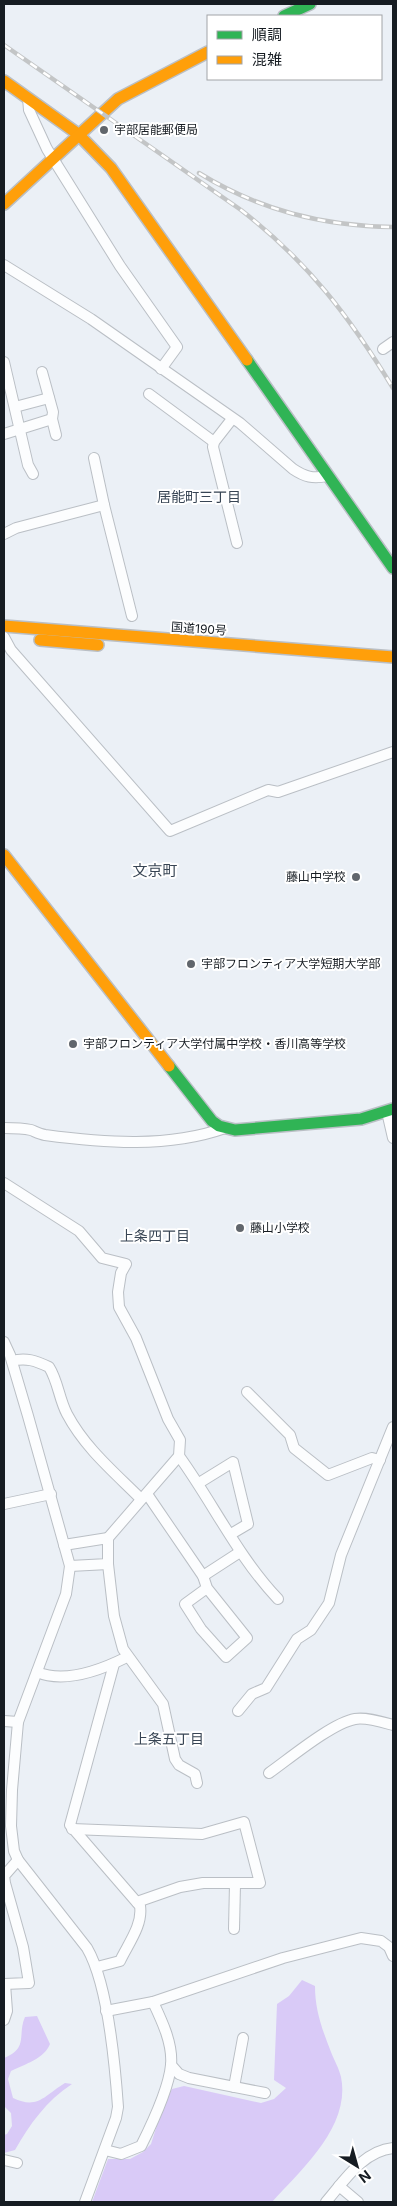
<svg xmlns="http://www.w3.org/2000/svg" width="397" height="2206" font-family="Inter,'Noto Sans JP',sans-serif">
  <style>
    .forest { fill: #d9caf7 }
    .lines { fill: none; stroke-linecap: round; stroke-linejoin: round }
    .street-casing { stroke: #babfc5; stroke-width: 12 }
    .fast-casing { stroke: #babfc5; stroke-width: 14 }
    .slow-casing { stroke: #babfc5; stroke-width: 14 }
    .street { stroke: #fcfdfe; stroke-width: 10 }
    .fast { stroke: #30b455; stroke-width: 11 }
    .slow { stroke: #ff9f0a; stroke-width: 11 }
    .rail-casing { stroke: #c3c5c6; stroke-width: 4.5 }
    .rail { stroke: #fff; stroke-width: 2.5; stroke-dasharray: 8; stroke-linecap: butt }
    .poi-dot { fill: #61666c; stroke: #fff; stroke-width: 2 }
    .labels { text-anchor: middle; stroke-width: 4; stroke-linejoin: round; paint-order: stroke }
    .poi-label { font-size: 12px; fill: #161c22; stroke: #fff; text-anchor: start }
    .street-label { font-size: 12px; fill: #161c22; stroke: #fff }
    .neighbourhood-label { font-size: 14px; fill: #384554; stroke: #fff }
    .quarter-label { font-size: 15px; fill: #384554; stroke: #fff }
  </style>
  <rect width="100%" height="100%" fill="#ebf0f6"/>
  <g class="forest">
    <path d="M302,1980L315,1986C315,2010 322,2029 331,2052C334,2060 339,2068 341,2077C351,2126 302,2169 272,2202H92L108,2159H130L143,2152L151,2144L164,2103L172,2089L184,2086L261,2103L274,2099L286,2088L274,2080L277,2004L289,1996Z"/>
    <path d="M37,2016L50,2044C44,2059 25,2064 11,2071L8,2079L13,2098C38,2110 45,2095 65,2083L72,2084C47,2100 29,2125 15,2150L4,2153V2135L7,2134L12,2126L11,2113L4,2106V2058C29,2048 17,2035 25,2017Z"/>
  </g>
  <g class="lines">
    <g class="street-casing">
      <g id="street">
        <path d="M28,98L29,110L47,149L120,266L177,347L161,369"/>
        <path d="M4,265L91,319L240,423L293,469C305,477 313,479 327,476"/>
        <path d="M383,349L393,342"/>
        <path d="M4,362L28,465L33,474"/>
        <path d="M42,372L53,412L52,419L56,435"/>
        <path d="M149,394L214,442"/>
        <path d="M15,407L49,398"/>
        <path d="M232,419L214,442L213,447L237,543"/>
        <path d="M4,434L52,419"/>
        <path d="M94,458L104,505L132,616"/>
        <path d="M4,534L16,528L104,505"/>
        <path d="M4,637L11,650L170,831L268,790L278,792L393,752"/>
        <path d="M387,1112L393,1138"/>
        <path d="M4,1128C12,1128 22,1128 31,1130C36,1132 40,1134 45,1135C105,1143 168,1148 225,1128"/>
        <path d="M4,1183L79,1231L102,1258L126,1264L121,1273L118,1292L119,1307L136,1338L168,1419L180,1440L179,1456L108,1538V1564L70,1566"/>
        <path d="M4,1342L10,1355L28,1416L70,1566L66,1594L18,1722L12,1790L11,1826L14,1851L18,1860L87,1948C108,1984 115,2064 118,2107L116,2118L85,2202"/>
        <path d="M12,1361C26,1357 36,1361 49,1367C58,1381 59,1399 67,1414C85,1448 114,1472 141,1499"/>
        <path d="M247,1392L290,1435L294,1448L328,1475L372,1458L380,1460"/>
        <path d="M179,1456C213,1503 238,1557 278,1599"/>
        <path d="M199,1483L233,1462L248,1524L231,1534"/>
        <path d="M147,1494L203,1576L207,1588L247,1638L226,1657L201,1629L185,1604L207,1588"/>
        <path d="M4,1504L51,1494"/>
        <path d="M64,1545L108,1538"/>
        <path d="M108,1564L114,1616L123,1649L163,1704L175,1759L179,1765L195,1774L197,1783"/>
        <path d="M203,1576L240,1552"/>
        <path d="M37,1672C65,1684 101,1670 127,1657"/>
        <path d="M238,1711L252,1694L266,1688L297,1639L311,1630L329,1603L341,1555L393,1427"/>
        <path d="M4,1721L18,1722"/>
        <path d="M269,1773C289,1759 332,1723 355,1719C366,1717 382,1722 393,1725"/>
        <path d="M72,1829L202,1834L244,1822L260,1883H203L180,1887L137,1902"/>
        <path d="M234,1929L235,1884"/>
        <path d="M97,1967L120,1961C128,1944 143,1925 140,1906L70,1825L114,1664"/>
        <path d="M4,1984L29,1983L23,1947L5,1883L4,1876L18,1860"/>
        <path d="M106,2011L153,2002L283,1958L361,1938L381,1941L389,1947L393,1956"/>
        <path d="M4,2020L7,2011L5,1984"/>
        <path d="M171,2065L179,2074L189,2078L265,2093"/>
        <path d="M234,2087L243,2038"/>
        <path d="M105,2150L121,2154L141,2146C151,2126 169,2087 171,2065C173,2044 162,2021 153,2002"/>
        <path d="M4,2160L17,2163"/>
        <path d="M339,2186L358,2202"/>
        <path d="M326,2202C344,2181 363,2151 393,2148"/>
      </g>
    </g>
    <g class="fast-casing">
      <g id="fast">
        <path d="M284,16L310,4"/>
        <path d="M247,360L393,568"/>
        <path d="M169,1066L212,1121L219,1126L235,1130L361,1119L393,1109"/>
      </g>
    </g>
    <g class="slow-casing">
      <g id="slow">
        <path d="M4,81L78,134L111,168L247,360"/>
        <path d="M4,204L118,99L208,52"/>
        <path d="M4,626L393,657"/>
        <path d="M40,640L98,645"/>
        <path d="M4,855L169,1066"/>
      </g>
    </g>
    <use href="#street" class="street"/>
    <use href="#fast" class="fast"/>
    <use href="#slow" class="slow"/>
    <g class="rail-casing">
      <g id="rail">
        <path d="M4,45L241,210C308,262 349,316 393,388"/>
        <path d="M199,173C259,210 322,226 393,227"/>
      </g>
    </g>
    <use href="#rail" class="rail"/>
  </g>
  <g class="poi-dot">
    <circle cx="104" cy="130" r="5"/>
    <circle cx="356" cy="877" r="5"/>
    <circle cx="191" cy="964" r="5"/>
    <circle cx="73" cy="1044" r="5"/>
    <circle cx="240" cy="1228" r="5"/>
  </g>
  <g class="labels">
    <g class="poi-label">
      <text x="114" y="134">宇部居能郵便局</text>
      <text x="346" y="881" text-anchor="end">藤山中学校</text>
      <text x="201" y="968">宇部フロンティア大学短期大学部</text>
      <text x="83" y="1048">宇部フロンティア大学付属中学校・香川高等学校</text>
      <text x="250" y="1232">藤山小学校</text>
    </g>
    <g class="street-label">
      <text transform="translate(199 629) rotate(4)" y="4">国道190号</text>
    </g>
    <g class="neighbourhood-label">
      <text x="199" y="502">居能町三丁目</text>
      <text x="155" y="1241">上条四丁目</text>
      <text x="169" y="1744">上条五丁目</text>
    </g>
    <g class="quarter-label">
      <text x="155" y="876">文京町</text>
    </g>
  </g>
  <rect width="397" height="2206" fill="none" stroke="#161c22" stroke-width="10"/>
  <rect x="207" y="15" width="175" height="65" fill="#ffffff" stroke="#a2a4a7"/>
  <rect x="217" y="31" width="25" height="8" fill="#30b455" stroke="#a2a4a7"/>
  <text x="252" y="40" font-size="15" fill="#161c22">順調</text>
  <rect x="217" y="56" width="25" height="8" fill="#ff9f0a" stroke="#a2a4a7"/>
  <text x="252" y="65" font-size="15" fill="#161c22">混雑</text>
  <g transform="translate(357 2166) rotate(143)" stroke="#ffffff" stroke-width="4" paint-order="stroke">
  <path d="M0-4L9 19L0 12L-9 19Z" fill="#161c22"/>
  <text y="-8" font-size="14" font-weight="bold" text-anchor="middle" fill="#161c22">N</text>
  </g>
</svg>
